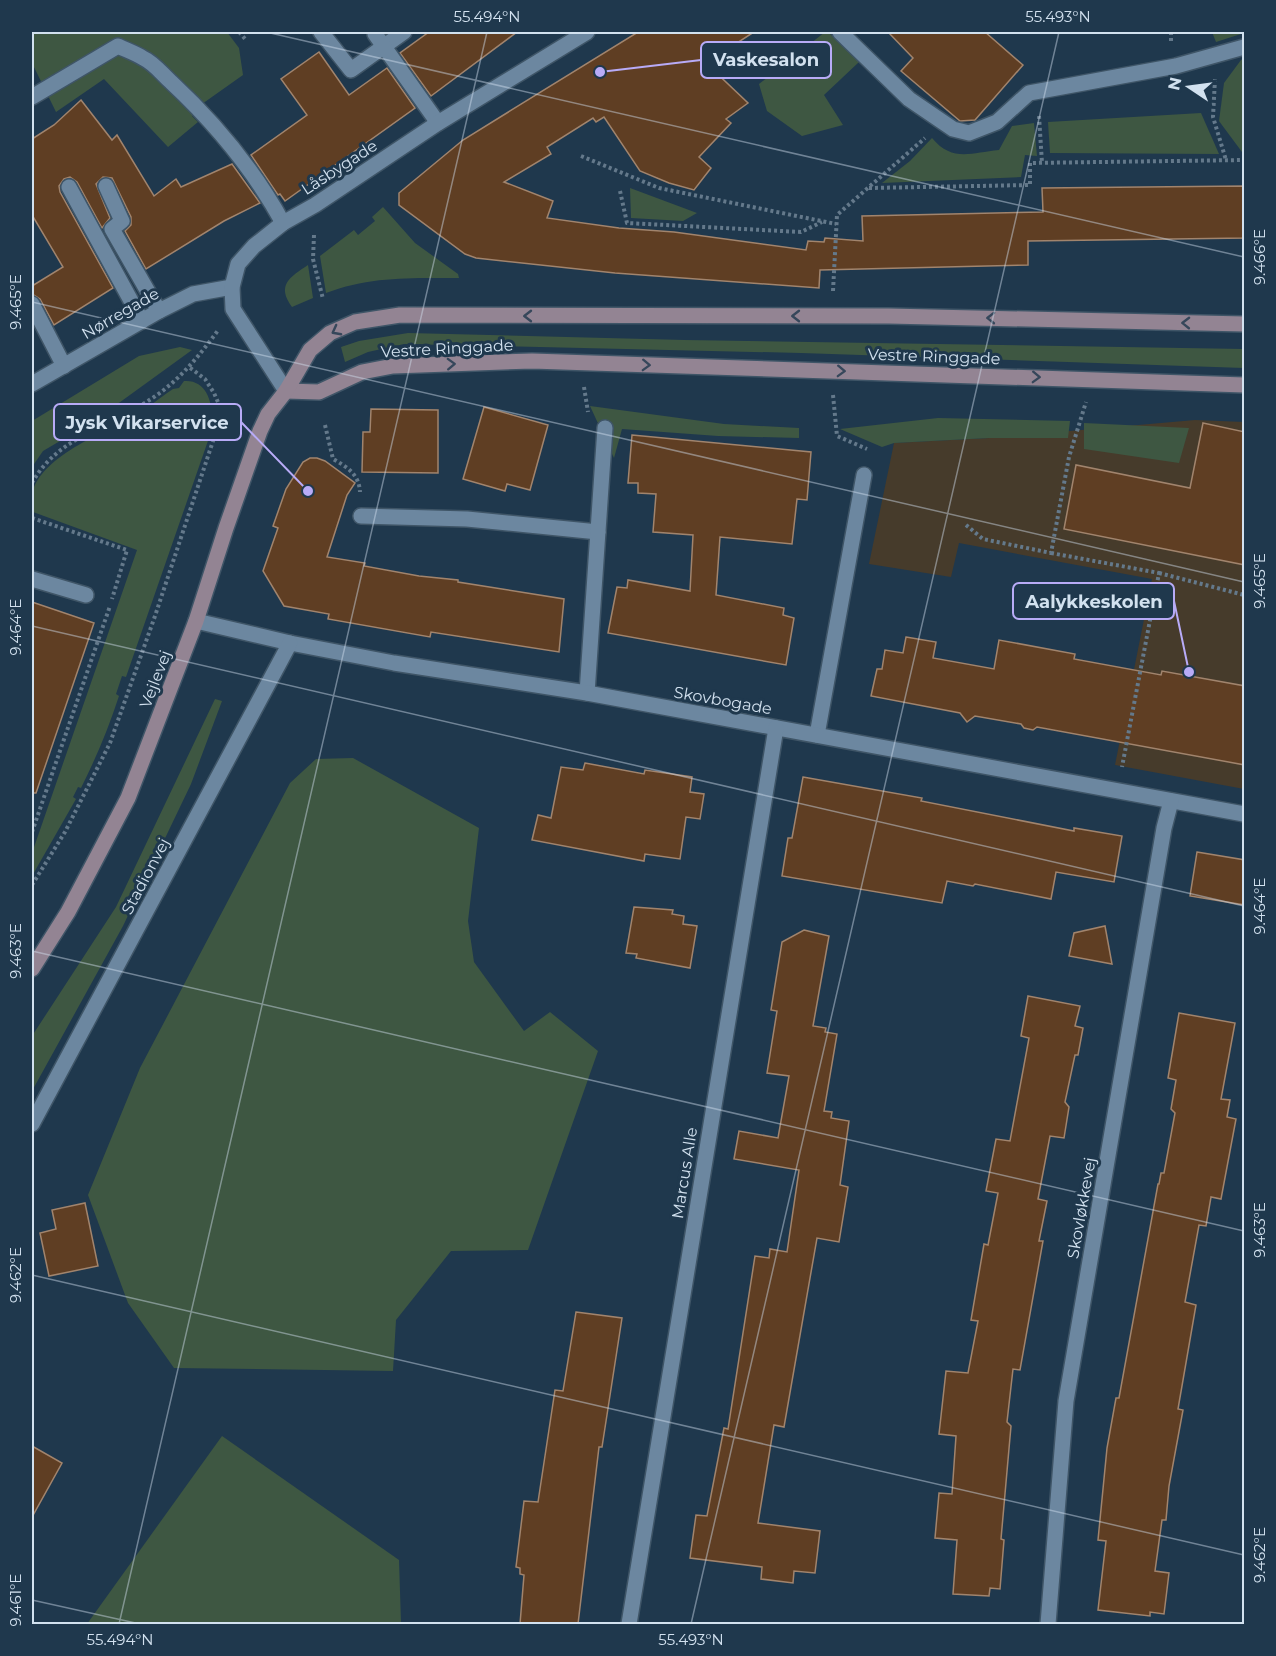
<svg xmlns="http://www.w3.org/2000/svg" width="1276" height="1656" font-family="Montserrat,sans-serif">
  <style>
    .education { fill: #463b2b }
    .green { fill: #3e5742 }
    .building { fill: #5f3e23; stroke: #a1846d; stroke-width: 1.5 }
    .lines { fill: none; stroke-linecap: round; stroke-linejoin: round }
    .lane-casing { stroke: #3f5567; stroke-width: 18 }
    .street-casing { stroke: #3f5567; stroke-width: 18 }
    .secondary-casing { stroke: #3f5567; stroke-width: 18 }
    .path { stroke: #64798b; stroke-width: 4; stroke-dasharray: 3 3; stroke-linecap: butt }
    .lane { stroke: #6c87a0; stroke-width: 15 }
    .street { stroke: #6c87a0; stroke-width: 15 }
    .secondary { stroke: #938493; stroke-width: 15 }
    .oneway { stroke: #36475b }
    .ticks { fill: none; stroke: #d2e1ef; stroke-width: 1.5; stroke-opacity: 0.45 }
    .labels { text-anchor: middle; stroke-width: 6; stroke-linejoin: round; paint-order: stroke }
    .street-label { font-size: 16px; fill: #d2e1ef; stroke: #1f384d }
    .leader { fill: none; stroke: #b8abf7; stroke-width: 2 }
    .callout-dot { fill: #b8abf7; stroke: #1f384d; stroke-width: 2 }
    .callout { fill: #1f384d; stroke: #b8abf7; stroke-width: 2 }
    .callout-label { font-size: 18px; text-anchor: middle; font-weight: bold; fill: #d2e1ef }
    .neatline { fill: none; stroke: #d2e1ef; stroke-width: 2 }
    .ticks-label { font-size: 15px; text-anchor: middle; fill: #d2e1ef }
  </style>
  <rect width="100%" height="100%" fill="#1f384d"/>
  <path class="education" d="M1195,420L1244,422V789L1115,765L1152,579L959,543L951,577L869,564L894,443L989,438Z"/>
  <g class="green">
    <path d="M32,32H227L239,48L243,75L202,104L192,116L198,122L168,147L104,79L56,112L32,63Z"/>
    <path d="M825,32H828L859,62L824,95L843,125L802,136L767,111L759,84Z"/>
    <path d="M1212,32H1244V33L1216,42Z"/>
    <path d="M1244,58V152H1242L1219,121L1224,83L1241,60Z"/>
    <path d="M1201,113L1219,154L1050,153L1048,122Z"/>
    <path d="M1034,123L1037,156L1025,155L1021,177L882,183L910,161L932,138C952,162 970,153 999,150L1012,126Z"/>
    <path d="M630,188L697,213L683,221L631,218Z"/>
    <path d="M383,207L415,243L458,274L459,278C413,278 370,276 326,293L320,256L354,230L358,235L375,221L372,217Z"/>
    <path d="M308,265L313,298L292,307C276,285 290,277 308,265Z"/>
    <path d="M408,333L685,340L1244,349V368L801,353L404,344L368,352L345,362L341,347L359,341Z"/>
    <path d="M180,347L192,350L94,421L43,451L32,467V421L139,356Z"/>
    <path d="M184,381C212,379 215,415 210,435L126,677L122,676L116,694L119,696C109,727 96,758 81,788L78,787L73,797L76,799L32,876V853L137,550L33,512C19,465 99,435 131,418C146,410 159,398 173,389L179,388Z"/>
    <path d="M590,406L724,424L799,428V438L718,436L622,429L614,458Z"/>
    <path d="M938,418L1070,421L1068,438H989L894,443L882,447L840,429Z"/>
    <path d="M1084,423L1189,428L1179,463L1084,449Z"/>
    <path d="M215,699L222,701L191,784L123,926L32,1091V1036L116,907Z"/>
    <path d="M353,758L479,828L468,921L474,962L524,1031L550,1012L598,1051L528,1250L451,1251L396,1320L393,1371L174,1368L128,1303L88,1195L140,1068L290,783L316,759Z"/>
    <path d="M222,1436L399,1560L401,1624H87Z"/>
  </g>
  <g class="building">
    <path d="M429,32H517L431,96L400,53Z"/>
    <path d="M638,32H754L706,63L748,103L726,119L731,123L699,157L711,168L694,190L669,183L640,171L604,117L596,122L593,118L547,147L551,154L504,182L553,201L547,218L619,228L674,232L806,250L808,241L824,242L825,238L863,241L862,216L1043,212L1042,188L1245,186V238L1028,241V265L820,270L819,288L615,273L476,258L465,254L399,205V193L463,140Z"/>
    <path d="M888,32H985L1023,65L975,120L960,121L901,71L913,58Z"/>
    <path d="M319,52L349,95L387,68L415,108L285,201L280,194L278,195L251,155L307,115L281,79Z"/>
    <path d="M81,100L112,140L117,135L154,196L176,179L181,187L232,164L260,203L224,221L146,269L125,231L131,225V217L112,178L103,177L96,184L110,218L102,228L77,182L70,177L64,179L59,186L60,192L113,288L54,325L40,299L32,294V286L63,267L32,215V139L54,125Z"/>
    <path d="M484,407L548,425L530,490L507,484L505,491L463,479Z"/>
    <path d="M371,409L438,410V473L362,472L363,432H370Z"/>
    <path d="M1203,423L1245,432V565L1064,529L1076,465L1190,488Z"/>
    <path d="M632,435L811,452L807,500L797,499L792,544L720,537L716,595L784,608L783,615L794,618L786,665L608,633L617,587L627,588L628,580L690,591L693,535L653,532L656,494L638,493V483H628Z"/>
    <path d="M310,458H317L325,461L355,483L347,495L327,557L365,563L364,566L419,576L458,580V582L564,599L559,652L431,632L430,637L328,619L329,614L284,606L263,571L278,528L273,526L286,489L303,462Z"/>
    <path d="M32,602L94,623L36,793H32Z"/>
    <path d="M906,637L936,642L933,658L994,669L999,640L1075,654L1074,659L1161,675L1162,671L1245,686V765L1037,727L1033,730L1024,728L1021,724L975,716L967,722L960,713L871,696L877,669H882L885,650L903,653Z"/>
    <path d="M585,763L644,774L645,770L692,777L690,792L704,794L700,819L686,817L680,859L645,854L644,861L532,840L538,815L551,818L561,767L583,770Z"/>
    <path d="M803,777L922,798L921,801L1074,831V828L1122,836L1114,882L1056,872L1051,899L975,884L973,886L947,881L942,903L782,876L788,838H792Z"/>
    <path d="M1197,852L1245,860V905L1190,896Z"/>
    <path d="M634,907L673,910L672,914L684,916L683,924L697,926L690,968L636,958L637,954L626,953Z"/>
    <path d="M1105,926L1112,964L1069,956L1074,933Z"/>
    <path d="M804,930L829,936L813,1026L826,1028L825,1032L837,1034L824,1111L832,1112L831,1118L849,1121L840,1185L848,1187L839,1242L817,1238L784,1427L774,1425L758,1523L820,1531L815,1573L794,1571L793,1583L761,1579L762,1567L690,1558L696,1515L707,1516L724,1428L728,1429L755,1256L769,1258L770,1249L787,1252L799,1170L734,1159L739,1131L778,1138L789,1076L767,1073L777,1011L771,1010L782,942Z"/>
    <path d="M1028,996L1080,1006L1075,1026L1083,1028L1078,1055H1075L1065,1102L1069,1107L1064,1138L1050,1136L1038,1199L1047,1201L1039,1241H1043L1020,1370L1013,1369L1007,1422L1011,1426L1001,1539L1004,1540L1000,1589L990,1588L989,1596L953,1594L957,1540L935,1538L939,1493L952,1494L956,1436L939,1434L946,1371L968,1373L978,1321L971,1320L984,1244L988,1245L998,1193L986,1191L996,1139L1010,1141L1029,1038L1021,1036Z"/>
    <path d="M1179,1013L1235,1023L1221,1099L1230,1100L1227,1117L1236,1119L1221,1199L1211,1197L1206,1226L1199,1225L1185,1302L1196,1305L1178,1409L1183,1410L1169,1486L1166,1520H1162L1155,1571L1169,1573L1164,1614L1150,1612V1616L1098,1610L1106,1541L1098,1540L1107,1448L1116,1398H1119L1158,1184H1159L1161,1173H1164L1175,1113L1171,1109L1176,1080L1168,1078Z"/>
    <path d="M85,1203L98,1266L49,1276L40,1233L56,1229L52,1210Z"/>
    <path d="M576,1312L622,1318L602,1447H599L578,1624H520L524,1575L520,1574V1568L516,1567L524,1501L538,1502L555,1390L563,1391Z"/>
    <path d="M32,1446L62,1463L32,1517Z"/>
  </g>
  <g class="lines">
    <g class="lane-casing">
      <g id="lane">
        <path d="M321,32L351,70L404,32"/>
        <path d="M840,32L909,99L953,129L969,133L997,122L1029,93L1176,66L1244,47"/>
        <path d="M32,97L118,46C126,50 135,53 143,58C154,63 162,74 171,82C215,123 254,170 283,223"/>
        <path d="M106,186L122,221L112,229L159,311"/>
        <path d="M69,187L142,321"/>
        <path d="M32,304L64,366"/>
        <path d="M361,516L467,519L598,532"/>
        <path d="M32,579L86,595"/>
        <path d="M587,693L605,428"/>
        <path d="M817,735L864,475"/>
      </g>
    </g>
    <g class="street-casing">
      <g id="street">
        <path d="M375,34L438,123"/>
        <path d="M32,384L159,311L193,294L232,287"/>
        <path d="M286,391L233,309L232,287L238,264L254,246L283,223L315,205L438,123L587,32"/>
        <path d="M196,621L290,643L394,663L587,693L1244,814"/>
        <path d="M32,1124L290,643"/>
        <path d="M629,1624L776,728"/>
        <path d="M1048,1624L1066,1401L1164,828L1171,801"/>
      </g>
    </g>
    <g class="secondary-casing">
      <g id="secondary">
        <path d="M286,391L319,392L362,372L393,366L532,361L1244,385"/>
        <path d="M32,969L68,912L128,798L196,621L226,528L260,431L268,414L286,391L310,350L330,333L355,322L400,315L889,316L1244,324"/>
      </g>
    </g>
    <g class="path">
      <path d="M239,32L246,40"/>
      <path d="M1171,32V42"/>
      <path d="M1215,79L1213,117L1226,160"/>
      <path d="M1039,116L1042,163"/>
      <path d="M581,156L659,188L836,224"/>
      <path d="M869,188L1030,185V163L1244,160"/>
      <path d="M620,191L627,223L801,232L822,222"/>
      <path d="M314,235L313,259L323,299"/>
      <path d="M833,291L837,215L925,138"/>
      <path d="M584,387L588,412"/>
      <path d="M833,395L837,436L867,449"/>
      <path d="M325,425L333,459C347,467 359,474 360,492"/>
      <path d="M32,483C57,437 110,427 151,399C179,381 200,355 219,329"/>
      <path d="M32,518L127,550L112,599"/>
      <path d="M966,525L983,539L1051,553L1069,457L1086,402"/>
      <path d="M1051,553L1159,573L1122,767"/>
      <path d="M1159,573L1244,595"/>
      <path d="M32,832L110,606"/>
      <path d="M32,885L65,832L110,743L155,616L217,429L221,409L214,393L205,379L189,367"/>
    </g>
    <use href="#lane" class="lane"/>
    <use href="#street" class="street"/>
    <use href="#secondary" class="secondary"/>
  </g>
  <defs><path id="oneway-chevron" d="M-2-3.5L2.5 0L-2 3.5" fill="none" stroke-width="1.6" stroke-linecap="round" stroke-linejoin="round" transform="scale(1.5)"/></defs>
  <g class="oneway">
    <use href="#oneway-chevron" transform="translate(528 316) rotate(-180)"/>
    <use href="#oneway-chevron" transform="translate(796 316) rotate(180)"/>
    <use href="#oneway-chevron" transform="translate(991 318) rotate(-179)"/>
    <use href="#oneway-chevron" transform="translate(1186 323) rotate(-179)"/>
    <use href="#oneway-chevron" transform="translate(336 331) rotate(152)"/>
    <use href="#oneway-chevron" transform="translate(451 364) rotate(-2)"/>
    <use href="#oneway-chevron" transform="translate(646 365) rotate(2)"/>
    <use href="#oneway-chevron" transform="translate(841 371) rotate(2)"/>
    <use href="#oneway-chevron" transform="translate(1036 377) rotate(2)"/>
  </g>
  <path class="ticks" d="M266,32L1244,257M32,302L1244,582M32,626L1244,906M32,951L1244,1231M32,1275L1244,1555M32,1600L140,1624M119,1624L487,32M691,1624L1059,32"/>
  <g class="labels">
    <g class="street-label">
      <text transform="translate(339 167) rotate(-33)" y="6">Låsbygade</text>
      <text transform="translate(120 313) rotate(-30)" y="6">Nørregade</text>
      <text transform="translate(447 348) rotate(-3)" y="6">Vestre Ringgade</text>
      <text transform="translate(934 356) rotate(2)" y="6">Vestre Ringgade</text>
      <text transform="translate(155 679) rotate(-69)" y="6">Vejlevej</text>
      <text transform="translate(723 700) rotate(10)" y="6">Skovbogade</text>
      <text transform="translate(145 876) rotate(-62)" y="6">Stadionvej</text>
      <text transform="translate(684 1173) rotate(-81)" y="6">Marcus Alle</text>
      <text transform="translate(1081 1208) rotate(-80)" y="6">Skovløkkevej</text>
    </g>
  </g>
  <path class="leader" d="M600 72L701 60M308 491L241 422M1189 672L1174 601"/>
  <g class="callout-dot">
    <circle cx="600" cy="72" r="6"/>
    <circle cx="308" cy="491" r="6"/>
    <circle cx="1189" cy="672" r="6"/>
  </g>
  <g class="callout">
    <rect x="701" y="42" width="130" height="36" rx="6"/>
    <rect x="54" y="404" width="187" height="36" rx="6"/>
    <rect x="1013" y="583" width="161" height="36" rx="6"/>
  </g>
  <g class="callout-label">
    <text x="766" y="66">Vaskesalon</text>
    <text x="147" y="429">Jysk Vikarservice</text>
    <text x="1094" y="608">Aalykkeskolen</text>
  </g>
  <rect width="1276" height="1656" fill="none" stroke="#1f384d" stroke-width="66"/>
  <g transform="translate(1189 87) rotate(283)" stroke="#1f384d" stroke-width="4.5" paint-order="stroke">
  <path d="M0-4.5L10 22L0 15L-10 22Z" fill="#d2e1ef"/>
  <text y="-9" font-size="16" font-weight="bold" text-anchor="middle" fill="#d2e1ef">N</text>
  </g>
  <rect x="33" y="33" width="1210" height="1590" class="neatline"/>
  <g class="ticks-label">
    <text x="487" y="22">55.494°N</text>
    <text x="1058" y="22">55.493°N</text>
    <text transform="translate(1260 257) rotate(-90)" y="5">9.466°E</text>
    <text transform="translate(16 302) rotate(-90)" y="5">9.465°E</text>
    <text transform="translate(1260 581) rotate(-90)" y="5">9.465°E</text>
    <text transform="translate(16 627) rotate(-90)" y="5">9.464°E</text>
    <text transform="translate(1260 906) rotate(-90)" y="5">9.464°E</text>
    <text transform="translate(16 951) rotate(-90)" y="5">9.463°E</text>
    <text transform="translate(1260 1230) rotate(-90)" y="5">9.463°E</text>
    <text transform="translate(16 1275) rotate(-90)" y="5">9.462°E</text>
    <text transform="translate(1260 1555) rotate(-90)" y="5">9.462°E</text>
    <text transform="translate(16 1600) rotate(-90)" y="5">9.461°E</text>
    <text x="120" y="1645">55.494°N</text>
    <text x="691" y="1645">55.493°N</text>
  </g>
</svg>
